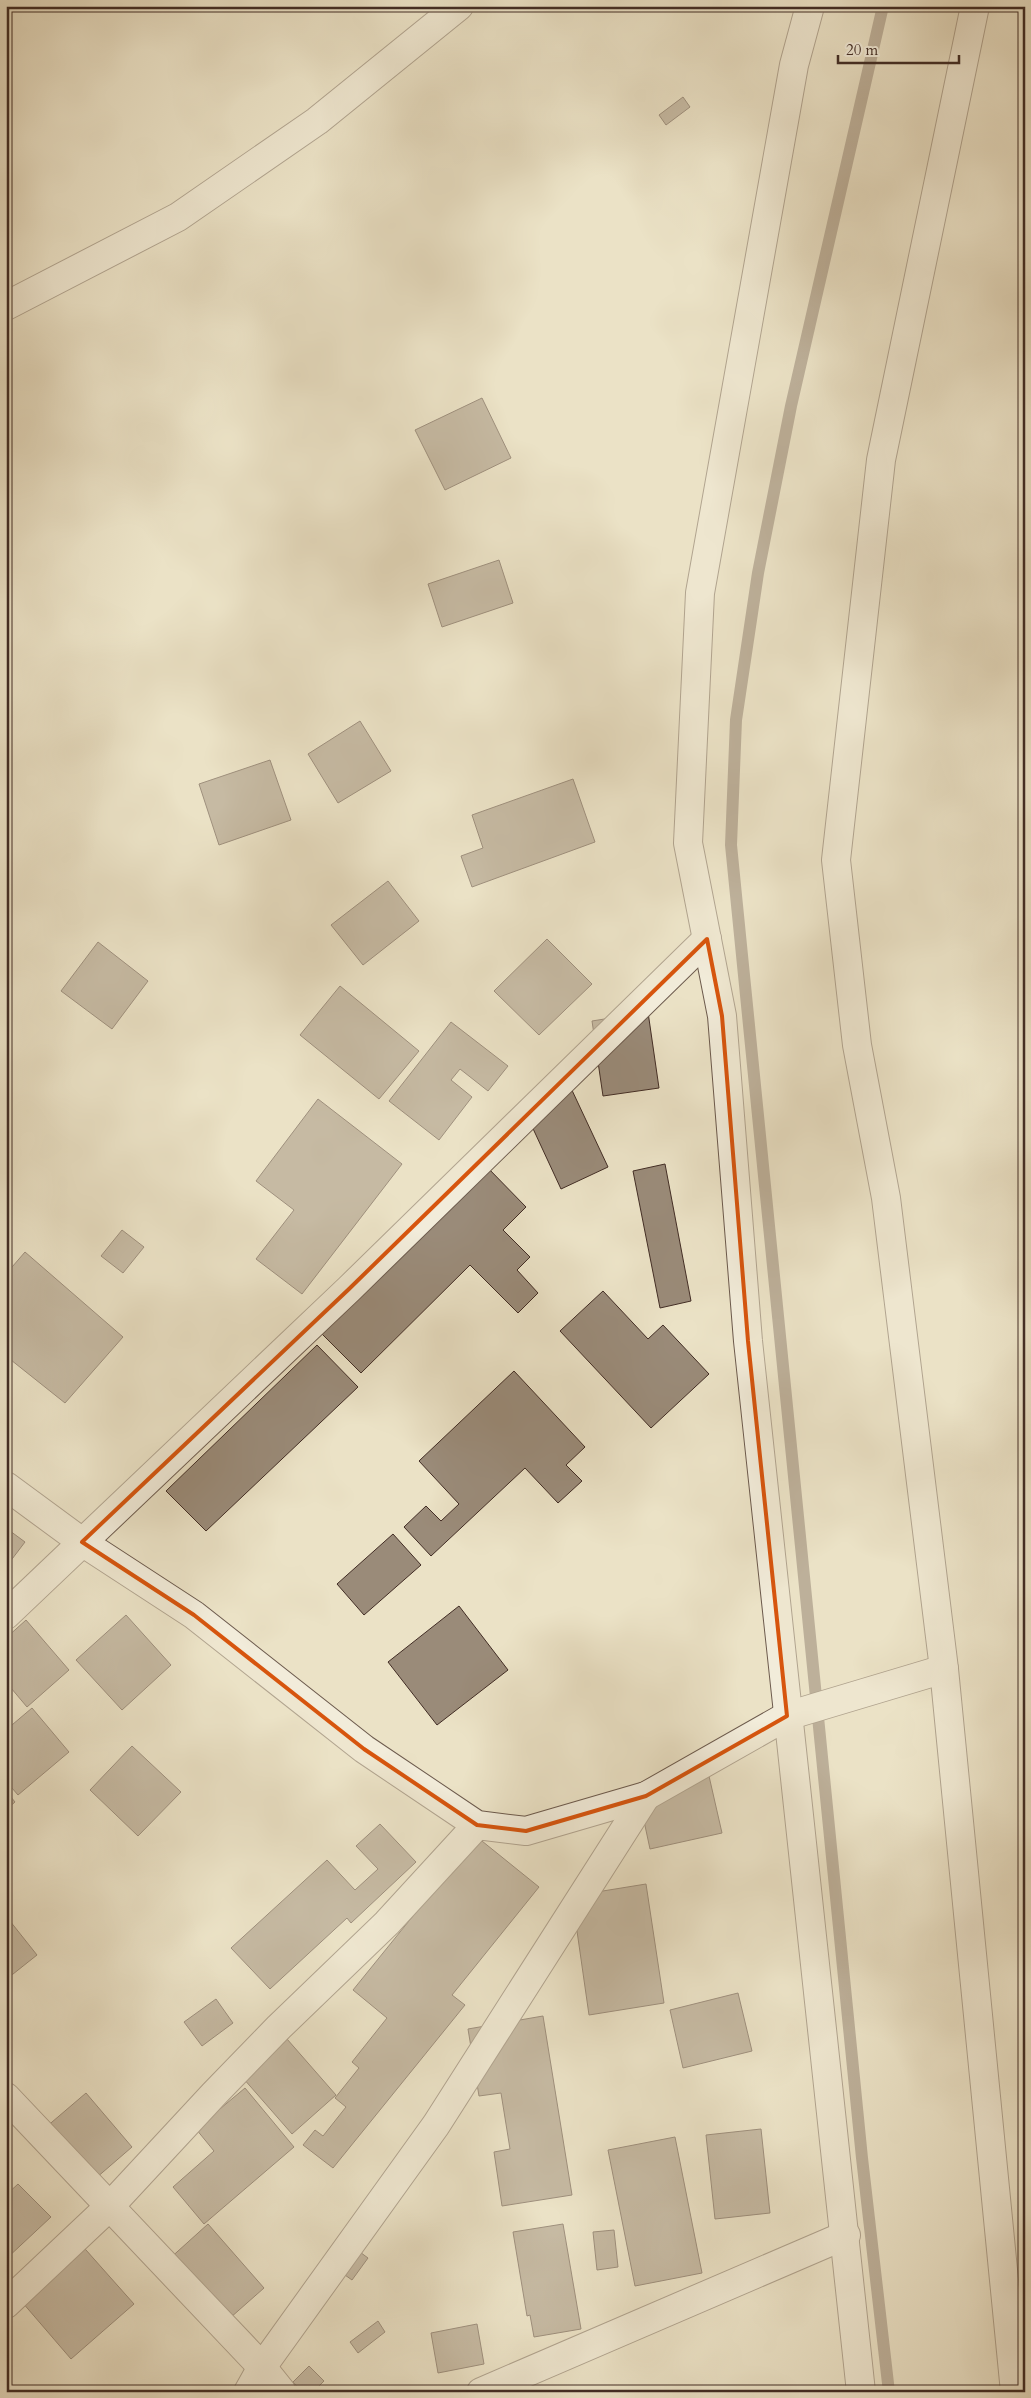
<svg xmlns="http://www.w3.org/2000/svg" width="1031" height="2398" font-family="Cardo,serif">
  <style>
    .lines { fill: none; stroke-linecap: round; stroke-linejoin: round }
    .stream { stroke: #857465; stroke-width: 12 }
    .building { fill: #9a8b79; stroke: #422d25 }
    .minor-casing { stroke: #6c5a4d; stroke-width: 30 }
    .minor { stroke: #f2ecda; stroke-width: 28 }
    .marked { fill: none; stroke: #d7550e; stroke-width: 4; stroke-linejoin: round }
  </style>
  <rect width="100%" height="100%" fill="#ebe2c6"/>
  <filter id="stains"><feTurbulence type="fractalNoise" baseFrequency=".004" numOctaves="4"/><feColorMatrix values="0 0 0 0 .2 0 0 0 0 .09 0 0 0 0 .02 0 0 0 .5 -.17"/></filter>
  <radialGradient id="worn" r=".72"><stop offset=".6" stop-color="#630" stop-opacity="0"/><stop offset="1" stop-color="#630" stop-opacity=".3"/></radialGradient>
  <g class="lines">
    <path class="stream" d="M883,6L791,406L758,573L736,720L731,845L862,2158L889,2392"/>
  </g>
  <g class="building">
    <path d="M683,97L690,107L666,125L659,115Z"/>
    <path d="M482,398L511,458L445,490L415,430Z"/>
    <path d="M499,560L513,603L442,627L428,584Z"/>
    <path d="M360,721L391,771L338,803L308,754Z"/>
    <path d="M270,760L291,820L219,845L199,784Z"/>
    <path d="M573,779L595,842L472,887L461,856L483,848L472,815Z"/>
    <path d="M388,881L419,921L363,965L331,925Z"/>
    <path d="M547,939L592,984L539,1035L494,991Z"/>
    <path d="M98,942L148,981L112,1029L61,991Z"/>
    <path d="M340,986L419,1051L379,1099L300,1035Z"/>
    <path d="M648,1012L659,1088L603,1096L592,1021Z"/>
    <path d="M451,1022L508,1066L488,1091L460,1069L451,1080L472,1097L439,1140L389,1101Z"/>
    <path d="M570,1086L608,1167L561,1189L523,1107Z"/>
    <path d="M318,1099L402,1164L302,1294L256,1259L294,1210L256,1181Z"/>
    <path d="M665,1164L691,1301L660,1308L633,1171Z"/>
    <path d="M486,1166L526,1207L503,1230L530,1257L517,1270L538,1293L518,1313L470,1265L361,1373L320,1332Z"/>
    <path d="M122,1230L144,1247L123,1273L101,1256Z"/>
    <path d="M25,1252L123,1337L65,1403L6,1356V1274Z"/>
    <path d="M603,1291L648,1339L663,1325L709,1374L651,1428L560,1331Z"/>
    <path d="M317,1345L358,1387L206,1531L166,1491Z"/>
    <path d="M514,1371L585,1447L566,1465L582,1481L558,1503L525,1468L431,1556L404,1527L426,1506L441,1521L459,1504L419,1461Z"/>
    <path d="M6,1528L25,1542L6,1567Z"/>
    <path d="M393,1534L421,1565L364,1615L337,1584Z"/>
    <path d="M459,1606L508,1670L437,1725L388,1662Z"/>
    <path d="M126,1615L171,1665L122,1710L76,1660Z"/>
    <path d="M26,1620L69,1670L27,1707L11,1688L6,1692V1638Z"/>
    <path d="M32,1708L69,1752L18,1795L6,1781V1730Z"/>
    <path d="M132,1746L181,1792L138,1836L90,1790Z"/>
    <path d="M709,1776L722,1833L650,1849L638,1793Z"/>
    <path d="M6,1791L15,1802L6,1810Z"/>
    <path d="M380,1824L416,1862L351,1923L347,1918L270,1989L231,1948L327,1860L355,1890L378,1869L356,1846Z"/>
    <path d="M477,1837L539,1887L452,1995L465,2005L333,2168L303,2145L315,2130L323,2136L346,2107L335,2098L359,2068L352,2062L387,2018L353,1990Z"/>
    <path d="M646,1884L664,2003L589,2015L572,1896Z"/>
    <path d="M6,1916L37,1955L8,1978L6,1976Z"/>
    <path d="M738,1993L752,2051L683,2068L670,2010Z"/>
    <path d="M216,1999L233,2023L202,2046L184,2022Z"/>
    <path d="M543,2016L572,2195L502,2206L494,2152L510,2149L501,2093L479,2096L468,2029Z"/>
    <path d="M287,2039L336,2095L292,2134L243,2078Z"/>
    <path d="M245,2088L294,2147L204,2224L173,2187L214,2151L196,2129Z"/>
    <path d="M86,2093L132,2147L81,2191L45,2128Z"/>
    <path d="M761,2129L770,2213L715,2219L706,2135Z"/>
    <path d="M675,2137L702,2273L635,2286L608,2150Z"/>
    <path d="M18,2184L51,2217L6,2259V2195Z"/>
    <path d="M208,2224L264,2288L213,2333L157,2270Z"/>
    <path d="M563,2224L581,2329L534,2337L530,2315L527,2316L513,2232Z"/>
    <path d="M614,2230L618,2267L597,2270L593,2232Z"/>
    <path d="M78,2241L134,2304L71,2359L16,2295Z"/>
    <path d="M345,2241L368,2258L352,2280L328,2263Z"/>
    <path d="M378,2321L385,2332L358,2353L350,2342Z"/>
    <path d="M477,2324L484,2364L438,2373L431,2333Z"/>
    <path d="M309,2366L324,2381L313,2392H302L293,2382Z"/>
  </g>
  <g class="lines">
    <g class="minor-casing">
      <g id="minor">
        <path d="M810,6L794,65L700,593L688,843L722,1016L748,1341L861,2392"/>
        <path d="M975,6L881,460L836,860L857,1045L886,1198L944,1669L1015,2392"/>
        <path d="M6,306L178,217L317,121L459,6"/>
        <path d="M6,1486L82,1542L194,1615L364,1749L477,1825L526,1831L646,1796L787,1716L944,1669"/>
        <path d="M6,1615L349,1289L707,939"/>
        <path d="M6,2097L262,2367L282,2392"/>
        <path d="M6,2304L110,2206L214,2094L279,2027L387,1923L477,1825"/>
        <path d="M248,2392L262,2367L436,2125L646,1796"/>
        <path d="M481,2392L846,2235"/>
      </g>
    </g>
    <use href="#minor" class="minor"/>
  </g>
  <path d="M0 0H1031V2398H0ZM707,939L722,1016L748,1341L787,1716L646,1796L526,1831L477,1825L364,1749L194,1615L82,1542L349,1289Z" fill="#ebe2c6" fill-opacity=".55" fill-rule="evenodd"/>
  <path class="marked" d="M707,939L722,1016L748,1341L787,1716L646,1796L526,1831L477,1825L364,1749L194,1615L82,1542L349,1289Z"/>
  <rect width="1031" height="2398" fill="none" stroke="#ebe2c6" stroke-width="25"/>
  <rect x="8" y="8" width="1016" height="2383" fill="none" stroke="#422d25" stroke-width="2.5"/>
  <rect x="12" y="12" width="1006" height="2373" fill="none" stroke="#422d25"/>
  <path d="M838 55v8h121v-8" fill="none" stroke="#422d25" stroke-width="2.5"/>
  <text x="846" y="55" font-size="15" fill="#422d25" stroke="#f2ecda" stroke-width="4" paint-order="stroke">20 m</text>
  <rect width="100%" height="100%" filter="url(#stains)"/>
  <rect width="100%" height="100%" fill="url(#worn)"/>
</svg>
